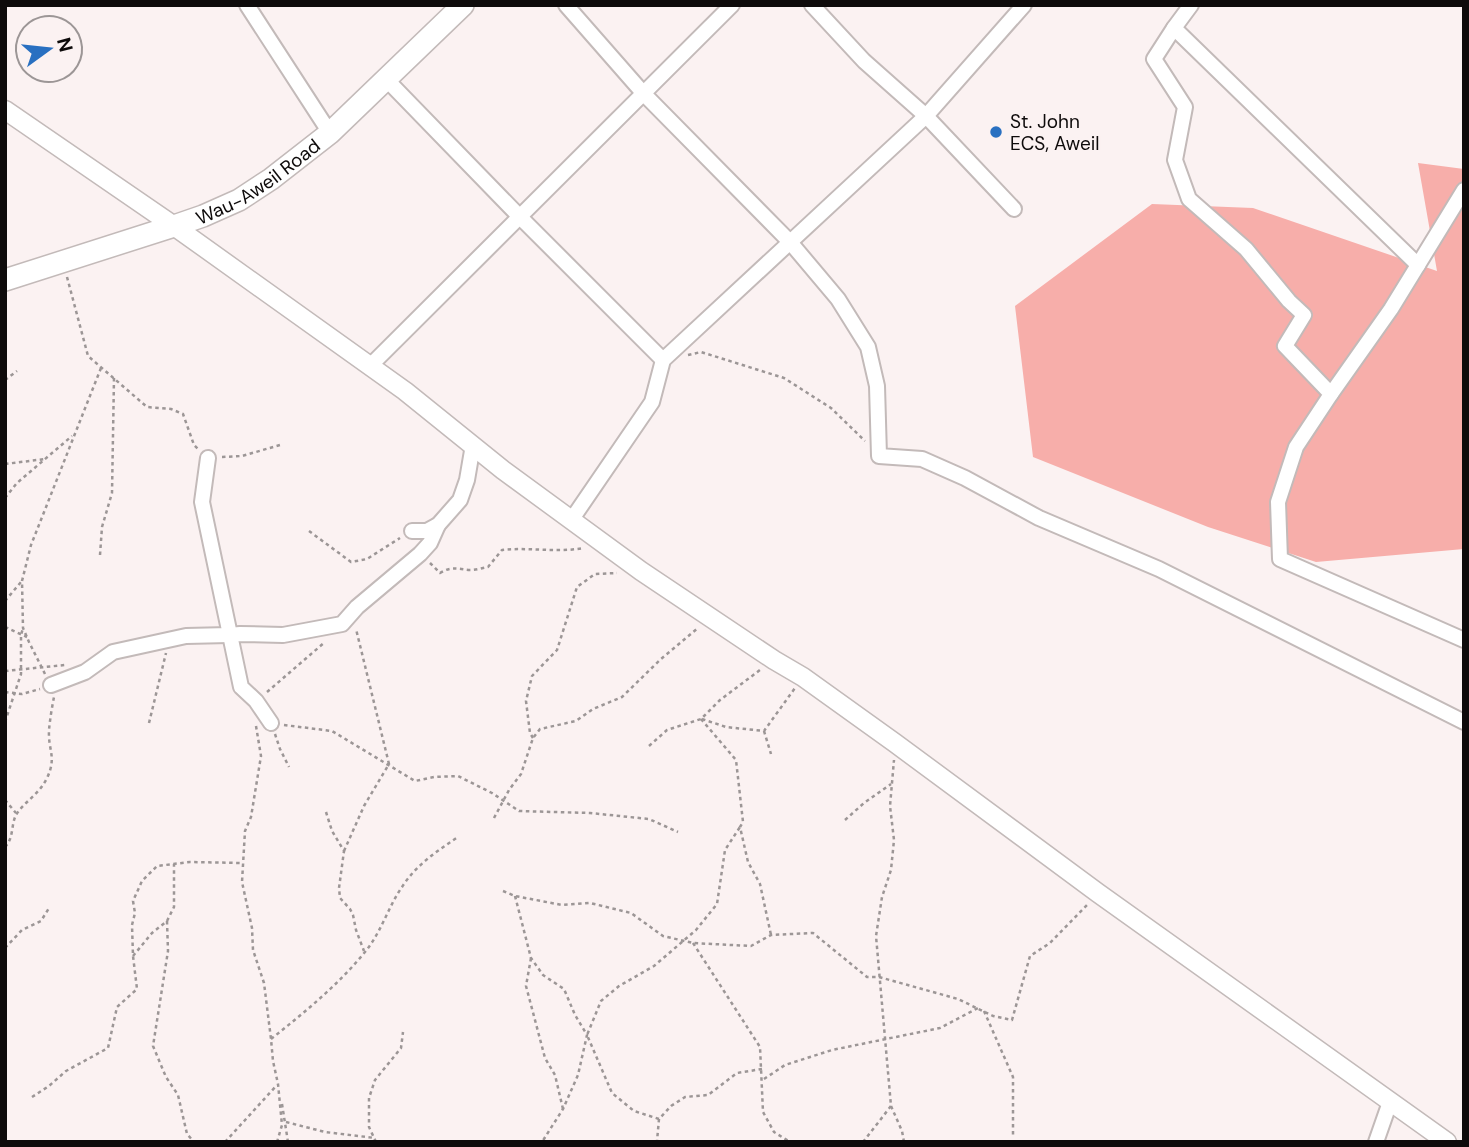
<svg xmlns="http://www.w3.org/2000/svg" width="1469" height="1147" font-family="'DM Sans',sans-serif">
  <style>
    .forest { fill: #f7aeaa }
    .lines { fill: none; stroke-linecap: round; stroke-linejoin: round }
    .minor-casing { stroke: #c3bab9; stroke-width: 18 }
    .tertiary-casing { stroke: #c3bab9; stroke-width: 21 }
    .primary-casing { stroke: #c3bab9; stroke-width: 24 }
    .path { stroke: #9c9696; stroke-width: 2.5; stroke-dasharray: 3.5 3.5; stroke-linecap: butt }
    .minor { stroke: #fff; stroke-width: 14 }
    .tertiary { stroke: #fff; stroke-width: 18 }
    .primary { stroke: #fff; stroke-width: 21 }
    .poi-dot { fill: #2970c1; stroke: #fbf2f2; stroke-width: 2.5 }
    .labels { text-anchor: middle; stroke-width: 5; stroke-linejoin: round; paint-order: stroke }
    .poi-label { font-size: 19px; fill: #0e0b0b; stroke: #fbf2f2; text-anchor: start }
    .street-label { font-size: 19px; fill: #0e0b0b; stroke: #fbf2f2 }
  </style>
  <rect width="100%" height="100%" fill="#fbf2f2"/>
  <path class="forest" d="M1418,163L1464,169V549L1316,562L1208,527L1033,457L1015,306L1152,204L1253,208L1437,271Z"/>
  <g class="lines">
    <g class="minor-casing">
      <g id="minor">
        <path d="M247,5L330,133"/>
        <path d="M566,5L644,94L790,242L838,299L868,347L877,386L879,456L922,459L965,478L1039,518L1159,569L1464,722"/>
        <path d="M812,5L864,61L926,116L1014,209"/>
        <path d="M1191,5L1174,28L1418,265"/>
        <path d="M1174,28L1154,59L1185,107L1175,160L1189,199L1246,249L1289,301L1304,315L1285,346L1331,394L1296,447L1278,502L1280,559L1464,640"/>
        <path d="M386,79L519,216L663,360"/>
        <path d="M370,366L732,5"/>
        <path d="M1331,394L1391,309L1464,190"/>
        <path d="M208,458L202,502L237,668L241,687L256,701L271,723"/>
        <path d="M572,519L652,402L663,360L926,116L1024,5"/>
        <path d="M412,531H427L438,525L460,500L467,480L473,445"/>
        <path d="M51,685L85,672L113,652L186,636L229,635L240,634L283,635L342,624L357,607L420,554L430,543L438,525"/>
        <path d="M1376,1142L1390,1102"/>
      </g>
    </g>
    <g class="tertiary-casing">
      <path id="tertiary" d="M5,110L174,226L405,391L503,470L641,571L774,660L803,677L895,743L1098,893L1447,1142"/>
    </g>
    <g class="primary-casing">
      <g id="primary">
        <path id="s1" d="M5,280L174,226L203,216L239,200L271,179L330,133L463,5"/>
      </g>
    </g>
    <g class="path">
      <path d="M67,277L88,356L147,407L171,409L183,414L194,445L198,449"/>
      <path d="M688,355L701,352L784,378L831,408L865,441"/>
      <path d="M5,380L17,371"/>
      <path d="M222,457L242,456L280,445"/>
      <path d="M5,464L45,459"/>
      <path d="M5,498L17,483L72,436"/>
      <path d="M309,531L351,562L367,559L400,538"/>
      <path d="M100,555L102,527L112,493L114,378"/>
      <path d="M430,563L440,573C451,566 458,569 470,570C476,570 482,568 488,567L502,550C529,547 556,553 584,548"/>
      <path d="M5,601L21,582"/>
      <path d="M5,627L27,637"/>
      <path d="M5,671L65,665"/>
      <path d="M45,674L29,642L23,628L22,581L31,545L101,368"/>
      <path d="M5,692L22,694L40,689"/>
      <path d="M267,692L325,642"/>
      <path d="M701,719L736,760L743,822L740,827L748,862L760,884L771,935"/>
      <path d="M702,719L726,727L764,731L795,688"/>
      <path d="M5,722L21,674V635L23,628"/>
      <path d="M149,723L166,653"/>
      <path d="M284,725L332,731L415,781L434,777L458,776L492,793L519,811L590,813L649,819L678,832"/>
      <path d="M256,726L261,756L251,817L245,831L242,882L252,928L253,950L264,983L271,1039L273,1061L278,1084L282,1125L277,1142"/>
      <path d="M764,731L771,754"/>
      <path d="M275,734L280,749L289,767"/>
      <path d="M533,738L530,733L526,701L532,676L557,650L577,587L595,574L617,573"/>
      <path d="M649,746L667,730L701,719L720,700L760,670"/>
      <path d="M5,800L16,813"/>
      <path d="M326,812L332,831L344,851L339,888L340,898L350,909L353,915L356,930L364,951"/>
      <path d="M494,818L509,790L521,774L533,738L540,729L576,721L593,709L622,697L661,659L698,628"/>
      <path d="M845,820L864,803L891,784"/>
      <path d="M5,847C15,837 10,822 18,812C27,800 40,793 47,778C57,757 48,751 49,730C50,719 52,707 54,697"/>
      <path d="M344,851L364,806L389,764L356,629"/>
      <path d="M503,891L515,896L562,905L590,903L631,913L663,936L693,943L751,946L771,935L813,933L867,977H879L958,999L993,1016L1012,1020L1030,956L1050,943L1087,905"/>
      <path d="M515,896L531,958L543,975L564,989L575,1015L587,1035L578,1075L563,1109L542,1142"/>
      <path d="M167,921L168,951L153,1046L166,1077L178,1095L187,1134L194,1142"/>
      <path d="M693,943L760,1047L763,1112L774,1132L790,1142"/>
      <path d="M5,948L22,930L41,921L49,908"/>
      <path d="M133,956L152,933L167,921L174,907V864"/>
      <path d="M531,958L526,986L545,1058L555,1075L563,1109"/>
      <path d="M984,1011L1013,1077V1135"/>
      <path d="M271,1039C305,1012 338,985 365,952C382,931 388,907 402,887C416,865 437,851 458,837"/>
      <path d="M764,1079L785,1065L832,1050L940,1028L978,1008"/>
      <path d="M32,1097L49,1086L66,1071L108,1048L117,1007L137,989L133,956L132,925L135,913L133,901L142,881L157,866L190,862L242,863"/>
      <path d="M282,1104L288,1142"/>
      <path d="M891,1106L902,1131L904,1142"/>
      <path d="M659,1119L634,1111L612,1093L587,1035L601,1001L619,986L654,966L696,930L717,904L725,850L740,827"/>
      <path d="M286,1122L325,1132L375,1138"/>
      <path d="M225,1142L277,1085"/>
      <path d="M376,1142L369,1127V1098L375,1080L401,1048L403,1032"/>
      <path d="M659,1142L657,1141L659,1119L671,1106L685,1097L708,1095L737,1073L762,1069"/>
      <path d="M863,1142L891,1106L876,936L882,897L891,870L894,840L890,806L894,760"/>
    </g>
    <use href="#minor" class="minor"/>
    <use href="#tertiary" class="tertiary"/>
    <use href="#primary" class="primary"/>
  </g>
  <circle class="poi-dot" cx="996" cy="132" r="7"/>
  <g class="labels">
    <g class="poi-label">
      <text x="1010" y="128">St. John<tspan x="1010" dy="22">ECS, Aweil</tspan></text>
    </g>
    <g class="street-label">
      <text dy="7" stroke="none"><textPath href="#s1" startOffset="273">Wau-Aweil Road</textPath></text>
    </g>
  </g>
  <rect width="1469" height="1147" fill="none" stroke="#0e0b0b" stroke-width="14"/>
  <g transform="translate(49 49) rotate(75)"><circle r="33" fill="#fbf2f2" stroke="#9c9696" stroke-width="2"/>
  <path d="M0-5L12 26L0 18L-12 26Z" fill="#2970c1"/>
  <text y="-10" font-size="19" font-weight="bold" text-anchor="middle" fill="#0e0b0b">N</text>
  </g>
</svg>
